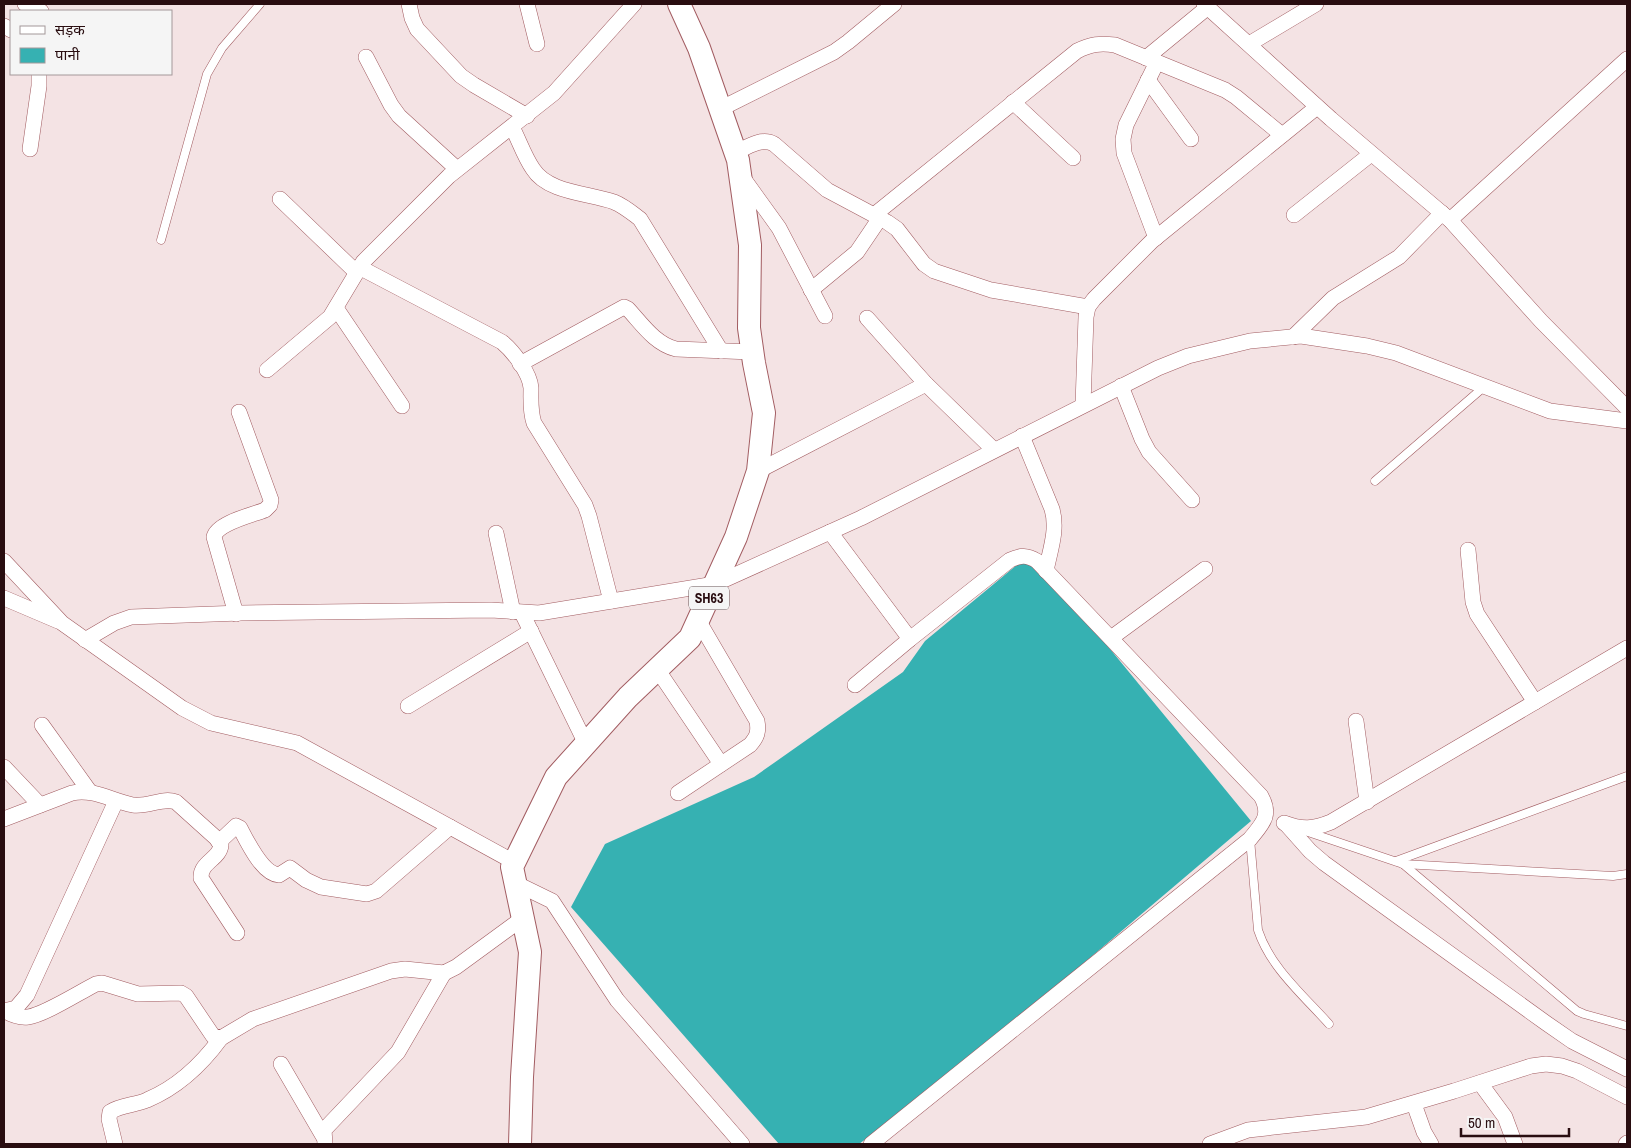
<svg xmlns="http://www.w3.org/2000/svg" width="1631" height="1148" font-family="'Archivo Narrow','Noto Sans Devanagari',sans-serif">
  <style>
    .water { fill: #36b1b2 }
    .lines { fill: none; stroke-linecap: round; stroke-linejoin: round }
    .service-casing { stroke: #a25c61; stroke-width: 9 }
    .minor-casing { stroke: #a25c61; stroke-width: 16 }
    .primary-casing { stroke: #a25c61; stroke-width: 24 }
    .service { stroke: #fff; stroke-width: 8 }
    .minor { stroke: #fff; stroke-width: 15 }
    .primary { stroke: #fff; stroke-width: 22 }
    .labels { text-anchor: middle; stroke-width: 4.5; stroke-linejoin: round; paint-order: stroke }
    .shield { fill: #f5f5f5; stroke: #665355; stroke-width: 1 }
    .shield-label { font-size: 14px; font-weight: bold; fill: #290d10 }
  </style>
  <rect width="100%" height="100%" fill="#f4e3e4"/>
  <path class="water" d="M1024,559L1056,583L1251,821L951,1076L859,1144H779L571,907L605,844L754,777L903,672L925,641Z"/>
  <g class="lines">
    <g class="service-casing">
      <g id="service">
        <path d="M161,240L207,74L222,48L260,4"/>
        <path d="M1375,481L1485,386"/>
        <path d="M1308,832L1403,864L1577,1011L1584,1014L1627,1026"/>
        <path d="M1250,839L1258,930C1270,967 1303,995 1329,1024"/>
        <path d="M1396,861L1627,776"/>
        <path d="M1403,864L1613,876L1627,874"/>
      </g>
    </g>
    <g class="minor-casing">
      <g id="minor">
        <path d="M25,4L41,11"/>
        <path d="M409,4L412,18L417,29L461,76L474,85L527,116"/>
        <path d="M527,4L537,44"/>
        <path d="M1204,4L1331,119L1450,220L1541,321L1627,408"/>
        <path d="M4,26L11,30"/>
        <path d="M1249,44L1316,4"/>
        <path d="M366,57L391,105L399,116L457,169"/>
        <path d="M1146,58L1208,7"/>
        <path d="M1148,80L1191,139"/>
        <path d="M1013,102L1073,158"/>
        <path d="M720,109L834,52L848,42L894,4"/>
        <path d="M512,127C519,140 524,156 533,169C548,193 589,193 614,202C624,206 632,213 640,219L721,351"/>
        <path d="M30,149L39,86V74"/>
        <path d="M735,153C747,147 761,137 774,144L827,190L887,222L897,229L924,264L934,271L991,290L1088,307"/>
        <path d="M743,178L779,228L825,316"/>
        <path d="M280,199L356,272"/>
        <path d="M874,215L1077,51C1091,44 1100,43 1115,45L1225,90L1236,97L1282,135"/>
        <path d="M1294,215L1371,154"/>
        <path d="M1450,220L1627,59"/>
        <path d="M1156,238L1124,153L1123,139L1126,125L1157,62"/>
        <path d="M359,267L502,342C513,351 530,373 531,388C531,401 530,411 534,423L585,505L589,516L611,601"/>
        <path d="M811,290L857,252L880,218"/>
        <path d="M336,308L402,406"/>
        <path d="M867,318L926,384L994,450"/>
        <path d="M1293,337L1333,298L1399,257L1442,213"/>
        <path d="M520,364L624,307L628,309C642,324 655,344 676,349L752,352"/>
        <path d="M267,370L330,317L363,262L449,176L554,93L634,4"/>
        <path d="M1121,386L1142,439L1149,452L1192,500"/>
        <path d="M1083,405L1086,317L1088,307L1094,299L1152,241L1317,107"/>
        <path d="M1022,436L1052,509C1058,530 1050,550 1046,571"/>
        <path d="M758,471L926,384"/>
        <path d="M830,532L910,639"/>
        <path d="M496,533L513,612"/>
        <path d="M1468,550L1473,602L1477,614L1535,702"/>
        <path d="M4,561L62,623L182,708L211,723L297,743L514,862"/>
        <path d="M4,598L58,621"/>
        <path d="M522,613L586,744"/>
        <path d="M236,614L214,537C217,523 252,515 265,510L270,505L271,500L239,412"/>
        <path d="M1111,638L1205,569"/>
        <path d="M85,640L114,623L131,617L241,613L491,610L539,613L715,584L861,518L1158,368L1188,356L1250,341L1301,336L1367,346L1396,353L1550,411L1627,421"/>
        <path d="M657,669L721,764"/>
        <path d="M855,685L910,639L1010,560C1021,555 1027,555 1037,561L1261,796C1272,816 1262,824 1250,839L871,1144"/>
        <path d="M408,706L531,631"/>
        <path d="M1356,721L1367,802"/>
        <path d="M42,725L90,792"/>
        <path d="M4,767L40,805"/>
        <path d="M678,793L750,745C757,737 759,732 757,721L698,620"/>
        <path d="M4,819L72,793C93,788 112,801 133,805C149,807 163,797 176,802L216,838L221,845C220,859 200,862 201,878L237,933"/>
        <path d="M1284,823C1302,830 1314,829 1331,822L1627,648"/>
        <path d="M1286,824L1310,851L1324,863L1546,1023L1572,1041L1627,1069"/>
        <path d="M219,842L236,826L240,828C247,841 262,874 279,875L290,868L306,880L321,887L367,894L376,891L450,827"/>
        <path d="M515,883L552,901L617,1000L742,1144"/>
        <path d="M4,1011L16,1008L27,995L116,801"/>
        <path d="M5,1011C12,1015 19,1018 28,1017C44,1015 80,992 96,984L102,983L138,994L181,993L186,996L213,1036L221,1038L253,1019L391,971L405,969L444,973L456,967L523,918"/>
        <path d="M281,1064L323,1136"/>
        <path d="M1480,1083L1505,1117L1515,1144"/>
        <path d="M1414,1104L1424,1132L1431,1144"/>
        <path d="M115,1144L109,1119L110,1112C120,1105 136,1105 147,1100C178,1087 202,1064 221,1038"/>
        <path d="M325,1144L324,1130L398,1052L444,973"/>
        <path d="M1210,1144L1248,1130L1366,1117L1454,1091L1531,1066L1546,1064L1562,1066L1577,1071L1627,1097"/>
        <path d="M1626,1144L1627,1143"/>
      </g>
    </g>
    <g class="primary-casing">
      <path id="primary" d="M520,1144L522,1077L530,952L512,867L556,777L628,697L690,638L736,537L758,471L764,413L754,363L749,328L750,245L738,160L699,48L679,4"/>
    </g>
    <use href="#service" class="service"/>
    <use href="#minor" class="minor"/>
    <use href="#primary" class="primary"/>
  </g>
  <g class="labels">
    <rect class="shield" x="689" y="586.5" width="40" height="23" rx="4"/>
    <g class="shield-label">
      <text x="709" y="603">SH63</text>
    </g>
  </g>
  <rect width="1631" height="1148" fill="none" stroke="#290d10" stroke-width="10"/>
  <rect x="10" y="10" width="162" height="65" fill="#f5f5f5" stroke="#a39899"/>
  <rect x="20" y="26" width="25" height="8" fill="#ffffff" stroke="#a39899"/>
  <text x="55" y="35" font-size="15" fill="#290d10">सड़क</text>
  <rect x="20" y="48" width="25" height="15" fill="#36b1b2" stroke="#a39899"/>
  <text x="55" y="60" font-size="15" fill="#290d10">पानी</text>
  <path d="M1461 1128v8h108v-8" fill="none" stroke="#290d10" stroke-width="2.5"/>
  <text x="1468" y="1128" font-size="15" fill="#290d10" stroke="#f5f5f5" stroke-width="4" paint-order="stroke">50 m</text>
</svg>
